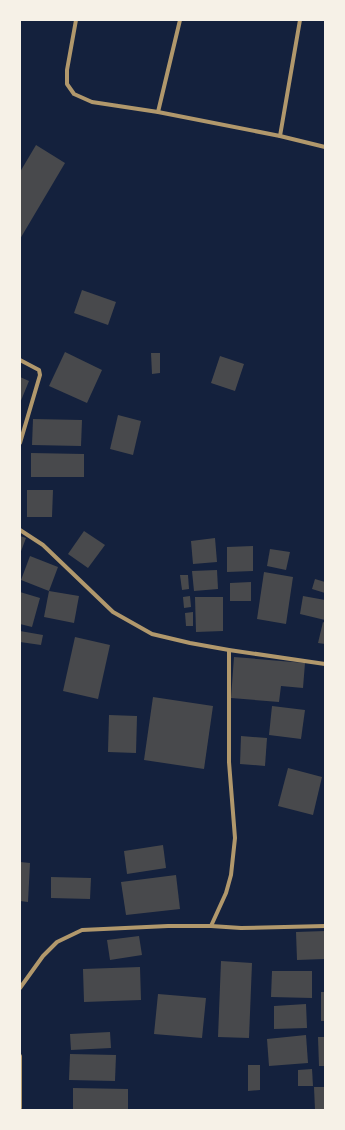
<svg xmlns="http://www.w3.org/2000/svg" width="345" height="1130" font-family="Ubuntu,sans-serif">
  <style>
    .building { fill: #48494c }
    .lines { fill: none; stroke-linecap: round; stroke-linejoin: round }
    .minor { stroke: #b1986c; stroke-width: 4 }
  </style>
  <rect width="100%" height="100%" fill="#14213d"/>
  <g class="building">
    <path d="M36,145L65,163L20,239V172Z"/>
    <path d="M82,290L116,302L108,325L74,313Z"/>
    <path d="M65,352L102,370L87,403L49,386Z"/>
    <path d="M151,353H160V373L152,374Z"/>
    <path d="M220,356L244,364L235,391L211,383Z"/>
    <path d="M20,377L29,381L20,403Z"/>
    <path d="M118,415L141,421L133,455L110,449Z"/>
    <path d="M33,419L82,420L81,446L32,445Z"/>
    <path d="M31,453L84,454V477H31Z"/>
    <path d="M27,490H53L52,517H27Z"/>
    <path d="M84,531L105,545L88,568L68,554Z"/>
    <path d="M20,536L26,538L20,554Z"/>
    <path d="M215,538L217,562L193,564L191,541Z"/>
    <path d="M253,546V571L227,572V547Z"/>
    <path d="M270,549L290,552L286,570L267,566Z"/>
    <path d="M30,556L58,567L49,591L21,580Z"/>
    <path d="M217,570L218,589L194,591L192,571Z"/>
    <path d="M264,572L293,577L286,624L257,619Z"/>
    <path d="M180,575H188L189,589L182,590Z"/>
    <path d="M315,579L325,582V593L312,589Z"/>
    <path d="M251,582V601H230V583Z"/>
    <path d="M49,591L79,596L74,623L44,617Z"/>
    <path d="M20,592L40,598L32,627L20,624Z"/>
    <path d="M190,596L191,607L184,608L183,597Z"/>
    <path d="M303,596L325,600V620L300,614Z"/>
    <path d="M195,597H223V631L196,632Z"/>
    <path d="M193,612V626H186L185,613Z"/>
    <path d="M323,622L325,623V644L318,643Z"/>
    <path d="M20,631L43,635L41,645L20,642Z"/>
    <path d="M75,637L110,645L98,699L63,691Z"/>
    <path d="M234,657L305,663L303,688L281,686L279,702L231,698Z"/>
    <path d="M153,697L213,706L204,769L144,760Z"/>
    <path d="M272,706L305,710L301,739L269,735Z"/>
    <path d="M109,715L137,716L136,753L108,752Z"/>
    <path d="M241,736L267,738L265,766L240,764Z"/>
    <path d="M288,768L322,777L313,815L278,806Z"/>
    <path d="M163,845L166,868L127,874L124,851Z"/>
    <path d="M20,862L30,863L28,902L20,901Z"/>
    <path d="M176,875L180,909L126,915L121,882Z"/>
    <path d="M51,877L91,878L90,899L51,898Z"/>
    <path d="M325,931V959L297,960L296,932Z"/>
    <path d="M139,936L142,955L110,960L107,940Z"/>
    <path d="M221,961L252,963L249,1038L218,1037Z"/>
    <path d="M140,967L141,1000L84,1002L83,969Z"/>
    <path d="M272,971H312V998L271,997Z"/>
    <rect x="321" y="992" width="4" height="29"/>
    <path d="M158,994L206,998L202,1038L154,1034Z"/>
    <path d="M306,1004L307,1028L274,1029V1006Z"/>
    <path d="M110,1032L111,1048L71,1050L70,1034Z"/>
    <path d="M306,1035L308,1063L269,1066L267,1039Z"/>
    <path d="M318,1037H325V1066H319Z"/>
    <path d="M70,1054L116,1055L115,1081L69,1080Z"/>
    <path d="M248,1065H260V1090L248,1091Z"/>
    <path d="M312,1069L313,1086H298V1070Z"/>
    <path d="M314,1087H325V1110H315Z"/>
    <path d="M73,1088L128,1089V1109H73Z"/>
  </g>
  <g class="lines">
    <g class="minor">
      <path d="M76,20L67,70V84L74,94L92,102L158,112L280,136L325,147"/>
      <path d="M158,112L180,20"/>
      <path d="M280,136L300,20"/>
      <path d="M20,360L39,370L40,375L20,443"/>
      <path d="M20,530L43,545L113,612L152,634L190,643L229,650L325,664"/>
      <path d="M211,926L226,893L231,875L235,838L229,762V650"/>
      <path d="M20,988L43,956L57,942L82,930L168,926H211L241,928L325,926"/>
      <path d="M20,1056V1108"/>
    </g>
  </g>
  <rect width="345" height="1130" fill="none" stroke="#f6f1e7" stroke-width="42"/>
</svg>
